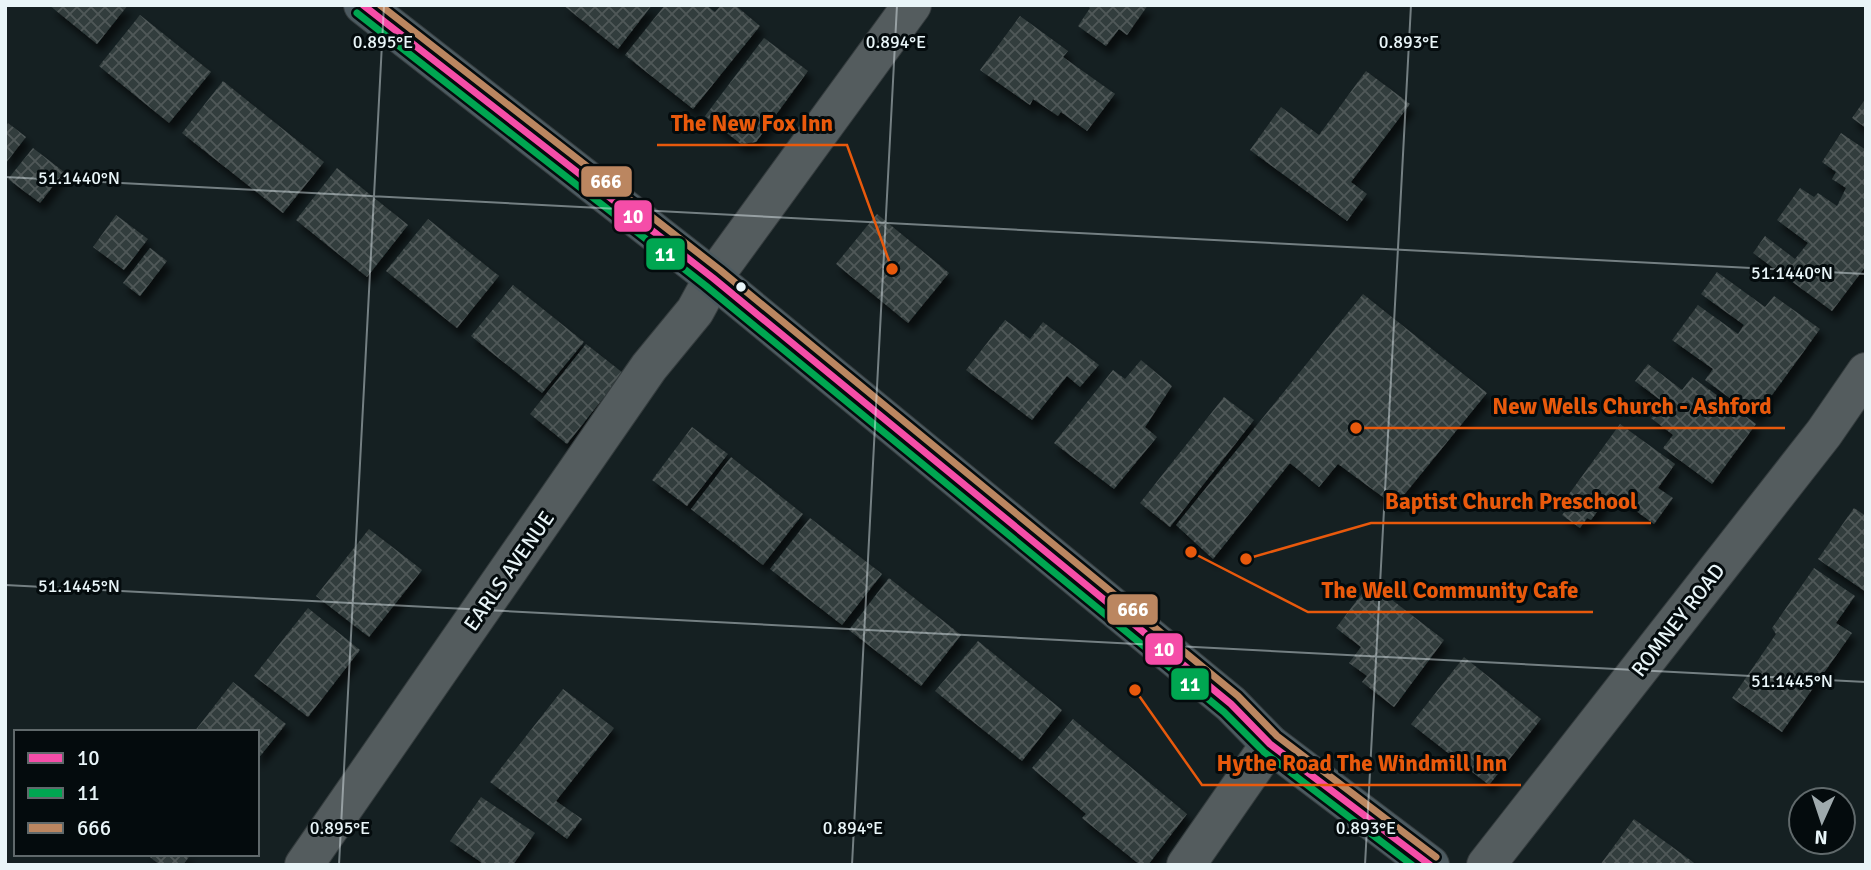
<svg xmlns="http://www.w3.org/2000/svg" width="1871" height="870" font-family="Signika,sans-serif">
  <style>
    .building { fill: url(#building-cross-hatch); filter: url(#shadow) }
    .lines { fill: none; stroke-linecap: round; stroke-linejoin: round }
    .minor-casing { stroke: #353c3e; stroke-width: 40 }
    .major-casing { stroke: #353c3e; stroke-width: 40 }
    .minor { stroke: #545c5e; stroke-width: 38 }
    .major { stroke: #4c5a60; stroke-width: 38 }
    .bus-1-casing { stroke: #040b0d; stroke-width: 12 }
    .bus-2-casing { stroke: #040b0d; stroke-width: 12 }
    .bus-3-casing { stroke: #040b0d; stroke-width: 12 }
    .bus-1 { stroke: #f54da8; stroke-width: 7 }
    .bus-2 { stroke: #00a651; stroke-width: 7 }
    .bus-3 { stroke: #bb8660; stroke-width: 7 }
    .ticks { fill: none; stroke: #e9f5f8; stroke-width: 2; stroke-opacity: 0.45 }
    .bus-dot { fill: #e9f5f8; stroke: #040b0d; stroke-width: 2.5 }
    .labels { text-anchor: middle; stroke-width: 6; stroke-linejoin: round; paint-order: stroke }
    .street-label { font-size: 21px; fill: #e9f5f8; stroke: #040b0d }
    .ticks-label { font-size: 18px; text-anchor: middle; fill: #e9f5f8; stroke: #040b0d; stroke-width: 6; stroke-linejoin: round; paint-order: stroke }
    .leader { fill: none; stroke: #e8590c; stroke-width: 2.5 }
    .callout-dot { fill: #e8590c; stroke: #040b0d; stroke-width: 2.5 }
    .callout-label { font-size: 23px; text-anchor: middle; font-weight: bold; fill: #e8590c; stroke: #040b0d; stroke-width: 6; stroke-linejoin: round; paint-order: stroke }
    .line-badge { stroke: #040b0d; stroke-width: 2.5 }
    .badge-label { font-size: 19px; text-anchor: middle; font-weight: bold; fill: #fff }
  </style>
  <defs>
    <pattern id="building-cross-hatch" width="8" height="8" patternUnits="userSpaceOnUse" patternTransform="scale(1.75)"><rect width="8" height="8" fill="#323c3c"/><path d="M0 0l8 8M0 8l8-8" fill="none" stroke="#505959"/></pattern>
    <filter id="shadow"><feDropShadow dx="4.5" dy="8" stdDeviation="3.5" flood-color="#0009"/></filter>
  </defs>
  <rect width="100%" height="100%" fill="#152022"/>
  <g class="building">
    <path d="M49,5H128L97,44Z"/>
    <path d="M563,5H652L618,49Z"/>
    <path d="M665,5H706L715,12L721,5H735L760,26L693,109L625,55Z"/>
    <path d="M1086,5H1148L1127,35L1119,29L1106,46L1078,26L1090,8Z"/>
    <path d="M140,15L211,72L169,123L99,66Z"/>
    <path d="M1020,16L1068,51L1063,57L1115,94L1087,131L1061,112L1058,116L1033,99L1030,105L980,70Z"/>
    <path d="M764,38L808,71L756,142L741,144L705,116Z"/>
    <path d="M1366,71L1410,104L1351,182L1367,194L1347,221L1250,150L1281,107L1319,135Z"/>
    <path d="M223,81L324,162L283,213L182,133Z"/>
    <path d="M1866,98V128L1852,118Z"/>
    <path d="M8,123L26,137L5,164V127Z"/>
    <path d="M1841,133L1866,150V266L1832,311L1753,253L1765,236L1795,259L1808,243L1777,220L1800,188L1814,197L1818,193L1837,206L1846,188L1832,179L1836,172L1822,162Z"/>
    <path d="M33,148L64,172L40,203L8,179Z"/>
    <path d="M337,168L408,225L367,277L296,220Z"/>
    <path d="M877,214L949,273L908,323L836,264Z"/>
    <path d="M116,215L148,239L124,270L93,247Z"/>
    <path d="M428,219L499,276L457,328L386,271Z"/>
    <path d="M150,248L167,261L140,296L123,283Z"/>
    <path d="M1717,272L1765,307L1774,296L1820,329L1756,417L1705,380L1713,369L1672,340L1698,305L1738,334L1744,325L1701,294Z"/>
    <path d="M513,285L584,342L542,393L471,336Z"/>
    <path d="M1363,294L1487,393L1395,506L1338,464L1319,487L1290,463L1213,559L1176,525Z"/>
    <path d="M1005,320L1030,339L1043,322L1099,365L1080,387L1067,376L1032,420L966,370Z"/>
    <path d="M586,344L623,373L567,444L530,414Z"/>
    <path d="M1141,360L1172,386L1145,427L1157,437L1114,489L1054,443L1113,370L1125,379Z"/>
    <path d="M1648,364L1682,390L1692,377L1756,424L1712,484L1663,448L1673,435L1651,418L1663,402L1635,381Z"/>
    <path d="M1224,397L1254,420L1170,527L1140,503Z"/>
    <path d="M1620,424L1675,464L1658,488L1673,498L1654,524L1611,493L1591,520L1587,518L1580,528L1562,515L1570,505L1564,501Z"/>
    <path d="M692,427L728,454L687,506L652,480Z"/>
    <path d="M731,457L803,514L763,565L691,509Z"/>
    <path d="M1854,508L1866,516V592L1818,559Z"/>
    <path d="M810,518L882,574L842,625L770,569Z"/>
    <path d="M369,529L422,570L369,637L316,596Z"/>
    <path d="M1814,568L1855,596L1836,623L1852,633L1782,732L1732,698L1776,634L1772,628Z"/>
    <path d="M889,578L961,635L921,686L849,630Z"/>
    <path d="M1370,583L1444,640L1394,707L1362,682L1367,676L1349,663L1361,647L1336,628Z"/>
    <path d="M308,608L360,650L308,717L254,676Z"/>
    <path d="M978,641L1062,710L1022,761L935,691Z"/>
    <path d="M1464,657L1541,719L1489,785L1411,724Z"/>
    <path d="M233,682L286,724L257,760V732H194Z"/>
    <path d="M563,689L614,728L556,801L582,819L567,839L490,782Z"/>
    <path d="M1073,719L1187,814L1148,865H1140L1082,818L1086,814L1032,768Z"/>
    <path d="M481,797L535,833L513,865H485L450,841Z"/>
    <path d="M1634,819L1697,865H1600Z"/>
    <path d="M146,854H191L183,865H160Z"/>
  </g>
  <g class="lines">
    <g class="minor-casing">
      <g id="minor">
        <path d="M304,865L649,367L695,311L713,278L912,5"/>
        <path d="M1186,865L1270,744"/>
        <path d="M1486,865L1824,433L1866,372"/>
      </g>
    </g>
    <g class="major-casing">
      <path id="major" d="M363,5L713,278L1231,704L1270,744L1430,865"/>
    </g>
    <use href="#minor" class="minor"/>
    <use href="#major" class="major"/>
    <g class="bus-1-casing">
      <path id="bus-1" d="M363,5L713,278L1231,704L1270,744L1430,865"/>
    </g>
    <g class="bus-2-casing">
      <path id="bus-2" d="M357,13L706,286L1224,712L1264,752L1412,865"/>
    </g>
    <g class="bus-3-casing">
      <path id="bus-3" d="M380,5L720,270L1238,696L1277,736L1436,857"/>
    </g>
    <use href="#bus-1" class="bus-1"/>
    <use href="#bus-2" class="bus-2"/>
    <use href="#bus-3" class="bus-3"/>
  </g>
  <path class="ticks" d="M5,177L1866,274M5,585L1866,682M339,865L384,5M852,865L897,5M1365,865L1411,5"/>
  <circle class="bus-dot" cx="741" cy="287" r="6"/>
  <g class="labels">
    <g class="street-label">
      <text transform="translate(509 571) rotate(-55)" y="7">EARLS AVENUE</text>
      <text transform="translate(1678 620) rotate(-52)" y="7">ROMNEY ROAD</text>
    </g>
  </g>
  <g class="ticks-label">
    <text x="383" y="48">0.895°E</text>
    <text x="896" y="48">0.894°E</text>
    <text x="1409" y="48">0.893°E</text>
    <text x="79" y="184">51.1440°N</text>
    <text x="1792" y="279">51.1440°N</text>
    <text x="79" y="592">51.1445°N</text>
    <text x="1792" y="687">51.1445°N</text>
    <text x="340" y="834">0.895°E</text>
    <text x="853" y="834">0.894°E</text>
    <text x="1366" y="834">0.893°E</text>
  </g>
  <path class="leader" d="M892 269L847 145H657M1356 428L1478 428H1785M1246 559L1371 523H1651M1191 552L1308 612H1593M1135 690L1202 785H1521"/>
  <g class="callout-dot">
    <circle cx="892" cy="269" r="7"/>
    <circle cx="1356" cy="428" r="7"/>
    <circle cx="1246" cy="559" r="7"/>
    <circle cx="1191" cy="552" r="7"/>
    <circle cx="1135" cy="690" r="7"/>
  </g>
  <g class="callout-label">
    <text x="752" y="131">The New Fox Inn</text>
    <text x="1632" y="414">New Wells Church - Ashford</text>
    <text x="1511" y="509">Baptist Church Preschool</text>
    <text x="1450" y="598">The Well Community Cafe</text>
    <text x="1362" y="771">Hythe Road The Windmill Inn</text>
  </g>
  <g class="line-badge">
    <rect x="580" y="165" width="53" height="33" rx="7" fill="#bb8660"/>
    <rect x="613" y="199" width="40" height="34" rx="7" fill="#f54da8"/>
    <rect x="645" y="237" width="41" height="34" rx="7" fill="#00a651"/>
    <rect x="1106" y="593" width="53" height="33" rx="7" fill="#bb8660"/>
    <rect x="1144" y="632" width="40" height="34" rx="7" fill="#f54da8"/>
    <rect x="1170" y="667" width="40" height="34" rx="7" fill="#00a651"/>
  </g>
  <g class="badge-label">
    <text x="606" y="188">666</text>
    <text x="633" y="223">10</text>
    <text x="665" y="261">11</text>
    <text x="1133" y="616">666</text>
    <text x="1164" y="656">10</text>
    <text x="1190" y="691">11</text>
  </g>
  <rect width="1871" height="870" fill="none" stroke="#e9f5f8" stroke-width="14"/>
  <rect x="14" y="730" width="245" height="126" fill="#040b0d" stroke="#60696b" stroke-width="2"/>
  <rect x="28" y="753" width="35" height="10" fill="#f54da8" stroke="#60696b" stroke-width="2"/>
  <text x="77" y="765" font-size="21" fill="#e9f5f8">10</text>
  <rect x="28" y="788" width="35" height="10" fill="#00a651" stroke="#60696b" stroke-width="2"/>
  <text x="77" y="800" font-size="21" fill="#e9f5f8">11</text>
  <rect x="28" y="823" width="35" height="10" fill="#bb8660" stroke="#60696b" stroke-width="2"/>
  <text x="77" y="835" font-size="21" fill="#e9f5f8">666</text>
  <g transform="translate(1822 821) rotate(183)"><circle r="33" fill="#040b0d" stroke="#60696b" stroke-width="2"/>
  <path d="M0-5L12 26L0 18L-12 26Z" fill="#9faaad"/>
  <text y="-10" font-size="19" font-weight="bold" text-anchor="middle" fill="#e9f5f8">N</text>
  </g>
</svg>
